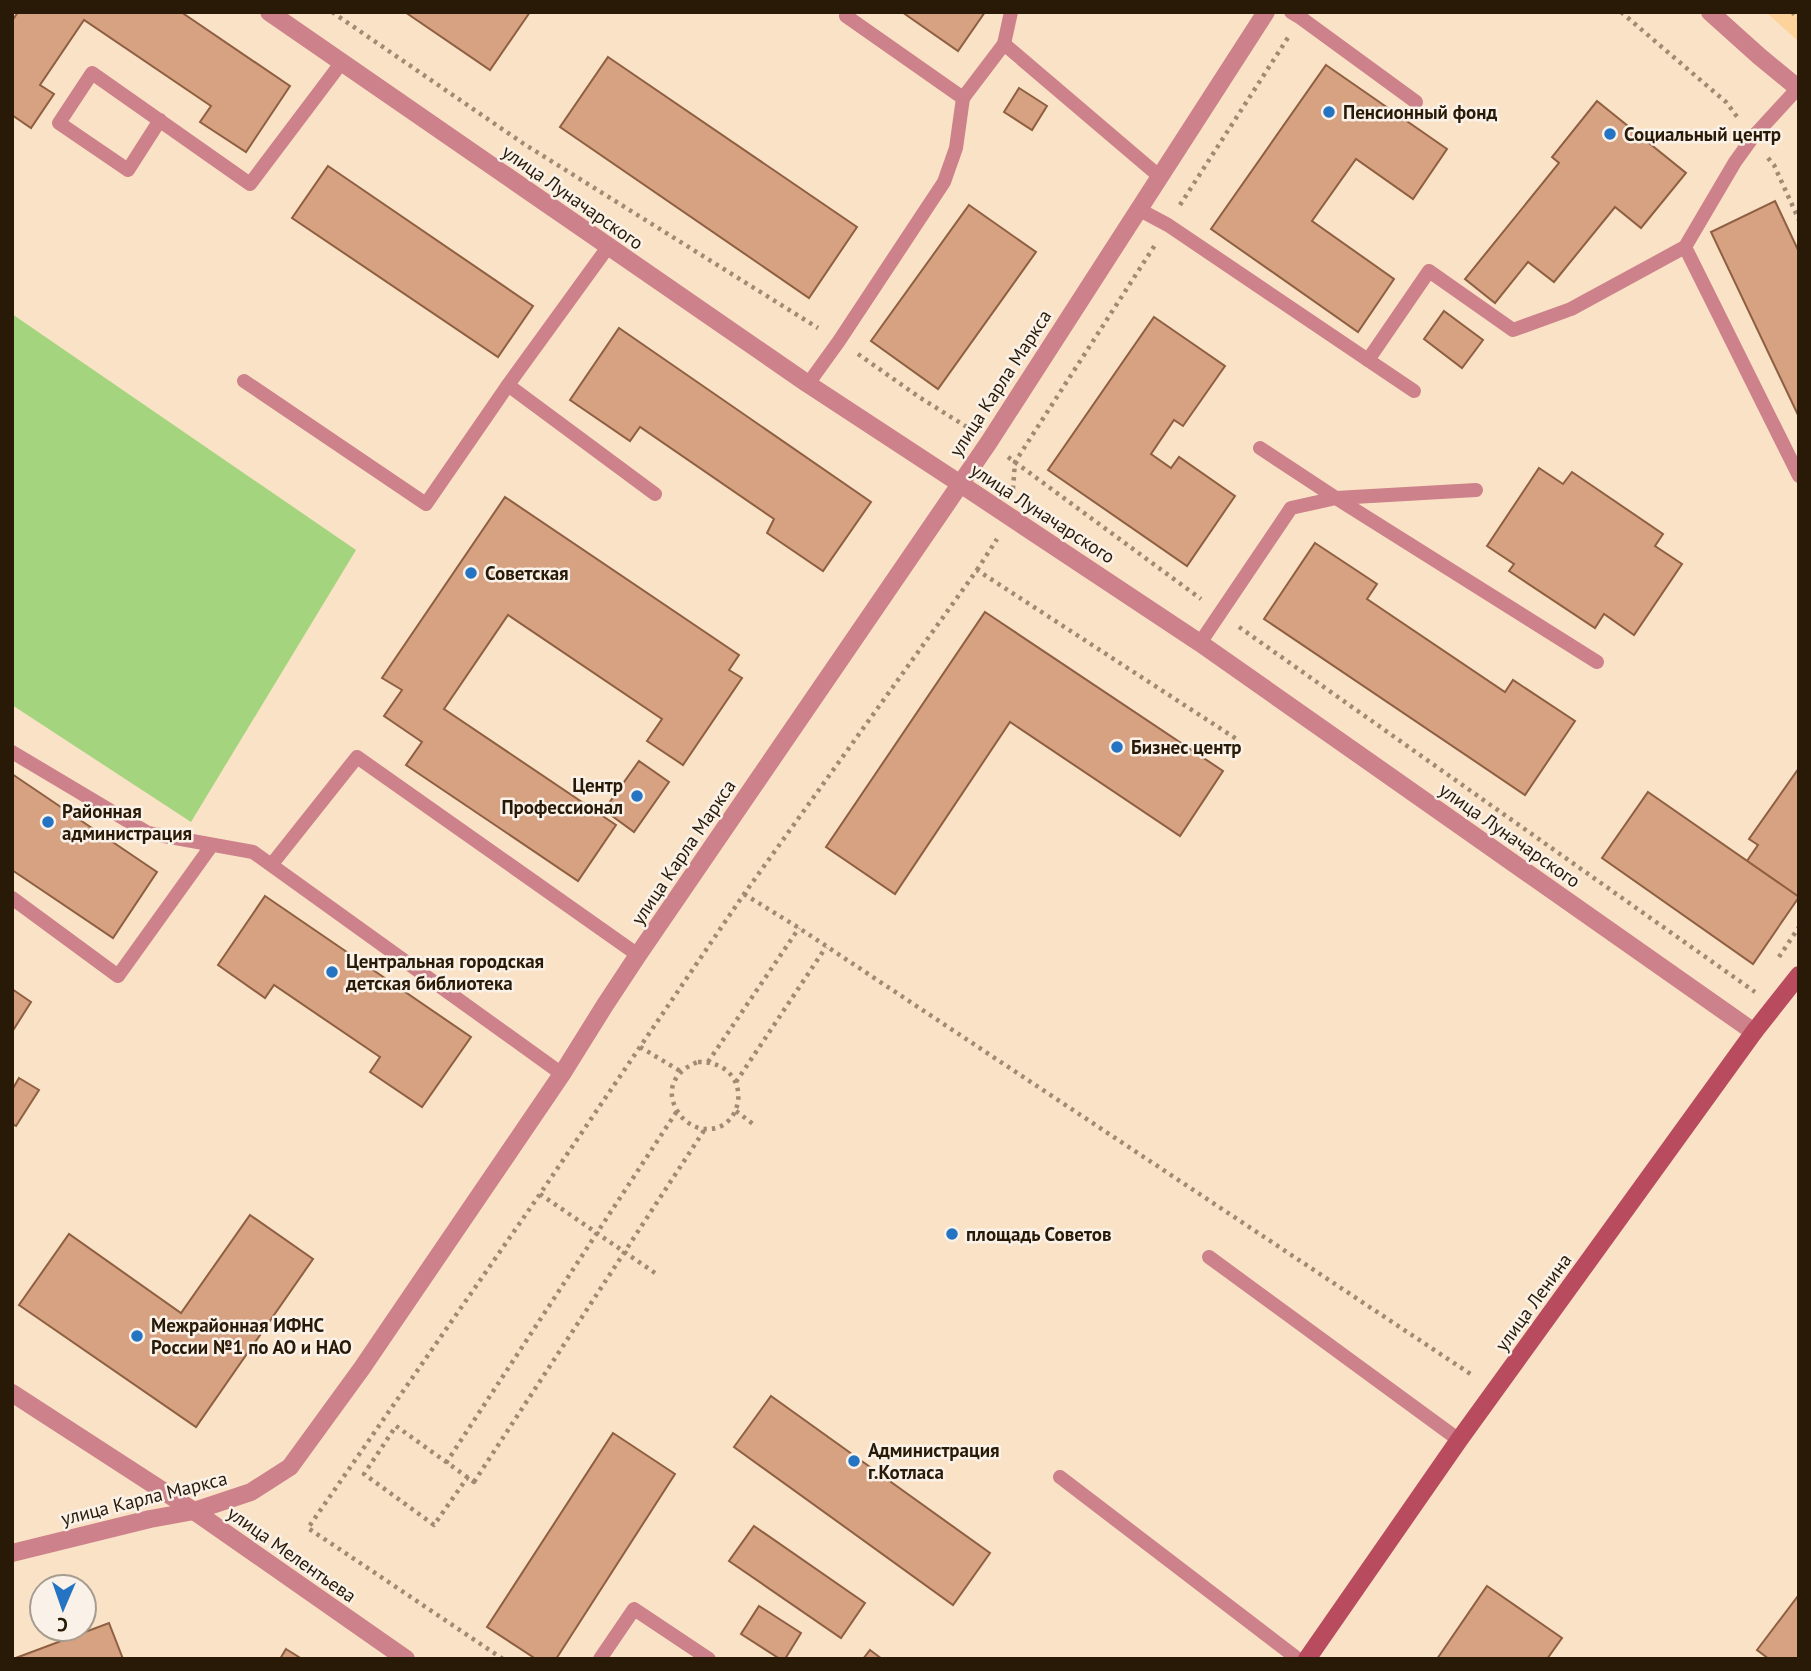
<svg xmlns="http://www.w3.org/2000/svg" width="1811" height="1671" font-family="'PT Sans',sans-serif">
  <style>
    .built { fill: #fed29b }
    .green { fill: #a5d47f }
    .building { fill: #d6a282; stroke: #8f5f42; stroke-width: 2 }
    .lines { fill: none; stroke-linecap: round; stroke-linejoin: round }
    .path { stroke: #9f8b73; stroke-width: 4.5; stroke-dasharray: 3.5 5; stroke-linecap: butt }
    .service { stroke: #cd818a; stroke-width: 14 }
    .minor { stroke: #cd818a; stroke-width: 18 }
    .tertiary { stroke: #cd818a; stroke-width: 18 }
    .secondary { stroke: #b84c5e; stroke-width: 18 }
    .poi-dot { fill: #2474c3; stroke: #faf2e9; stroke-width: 2.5 }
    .labels { text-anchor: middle; stroke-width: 5; stroke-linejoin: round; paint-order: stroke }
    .poi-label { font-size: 19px; font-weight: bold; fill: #281a07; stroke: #faf2e9; text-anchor: start }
    .street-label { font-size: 19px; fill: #281a07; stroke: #faf2e9 }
  </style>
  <rect width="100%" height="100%" fill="#fae2c6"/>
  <path class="built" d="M1766,12H1799V42Z"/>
  <path class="green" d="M12,314L356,550L191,822L12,705Z"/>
  <g class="building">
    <path d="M18,12H181L290,86L246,152L200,122L211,106L84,20L40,85L54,94L31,128L12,115V21Z"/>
    <path d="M405,12H530L490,70Z"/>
    <path d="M902,12H985L958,51Z"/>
    <path d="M608,57L857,227L809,298L560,127Z"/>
    <path d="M1326,65L1447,149L1413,199L1356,159L1312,221L1394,279L1358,332L1211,229Z"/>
    <path d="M1019,88L1047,106L1032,130L1004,112Z"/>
    <path d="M1597,101L1686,173L1641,228L1615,207L1554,282L1528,262L1495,303L1465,279L1559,163L1552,157Z"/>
    <path d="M328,166L533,306L498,357L292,218Z"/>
    <path d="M1775,201L1799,252V417L1711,232Z"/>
    <path d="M969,205L1036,252L938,389L871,341Z"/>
    <path d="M1444,311L1483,340L1462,368L1424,339Z"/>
    <path d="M1154,317L1225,366L1183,426L1174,420L1151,454L1171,468L1179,457L1235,496L1187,566L1048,470Z"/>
    <path d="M619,328L871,502L823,571L767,533L774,519L640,427L630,441L570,400Z"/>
    <path d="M1539,468L1563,484L1572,472L1663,534L1655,546L1682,564L1634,635L1604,614L1595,628L1509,571L1514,564L1487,546Z"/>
    <path d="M505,497L739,655L729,670L742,678L683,765L647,741L662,719L508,615L444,709L616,825L578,881L406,765L422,742L384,716L402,690L382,678Z"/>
    <path d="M1315,543L1377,584L1367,599L1505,692L1513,680L1575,721L1525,795L1264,619Z"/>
    <path d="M985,612L1223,771L1180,836L1010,722L895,894L826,847Z"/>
    <path d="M639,761L669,782L634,832L604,810Z"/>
    <path d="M1799,768V897L1747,861L1758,845L1749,839Z"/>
    <path d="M12,774L157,872L113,938L12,870Z"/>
    <path d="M1648,792L1799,897L1753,964L1602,858Z"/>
    <path d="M265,896L471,1037L422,1107L370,1072L380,1057L274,985L265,998L218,965Z"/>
    <path d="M12,989L31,1002L12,1032Z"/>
    <path d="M19,1078L39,1090L16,1126L12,1124V1090Z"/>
    <path d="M250,1215L313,1259L196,1427L19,1305L69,1234L181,1313Z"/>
    <path d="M771,1396L990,1553L953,1605L734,1447Z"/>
    <path d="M613,1433L675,1474L556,1659H536L487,1627Z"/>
    <path d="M754,1526L865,1603L841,1638L729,1561Z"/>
    <path d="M1487,1586L1562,1638L1547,1659H1437Z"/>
    <path d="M1798,1596L1799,1659H1769L1757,1650Z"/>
    <path d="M759,1606L801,1633L785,1659H780L741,1634Z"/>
    <path d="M109,1623L123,1659H13Z"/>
    <path d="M286,1649L302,1659H280Z"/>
    <path d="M870,1650L882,1659H863Z"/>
  </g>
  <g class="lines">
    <g class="path">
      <path d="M332,12L524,144L818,328"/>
      <path d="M1621,12L1726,102L1738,118"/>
      <path d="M1792,12L1799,19"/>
      <path d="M1768,158L1774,165L1799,220"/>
      <path d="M1180,205L1289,36"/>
      <path d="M858,354L919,397L970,429"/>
      <path d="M1008,457L1201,599"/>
      <path d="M1013,489L1015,462L1155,245"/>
      <path d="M977,570L997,539"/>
      <path d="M1239,627L1755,992"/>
      <path d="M744,894L799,928L1472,1375"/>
      <path d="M1779,957L1799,927"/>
      <path d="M640,1047L680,1071"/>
      <path d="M698,1062C757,1061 746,1139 699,1128C690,1125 683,1120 678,1112C664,1090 675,1070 698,1062Z"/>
      <path d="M708,1062L799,928"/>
      <path d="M736,1082L826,947"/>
      <path d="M736,1111L753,1124"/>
      <path d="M540,1194L655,1273"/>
      <path d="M396,1426L474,1482L467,1478L434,1525L364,1474Z"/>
      <path d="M446,1463L677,1111"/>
      <path d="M474,1482L705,1129"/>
      <path d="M503,1659L308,1528L540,1194L744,894L977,570L1238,740"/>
    </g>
    <g class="service">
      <path d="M1011,12L1004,44L1159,176"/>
      <path d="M1291,12L1301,18L1416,102"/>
      <path d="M963,98L1004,44"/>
      <path d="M160,120L128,170L59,123L92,73L250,184L342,62"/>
      <path d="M1138,209L1168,225L1368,360L1429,271L1513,330L1571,309L1685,247L1735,162L1753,137L1798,88"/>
      <path d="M608,247L508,385L655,494"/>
      <path d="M1685,247L1799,476"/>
      <path d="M1368,360L1414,391"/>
      <path d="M244,381L426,504L508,385"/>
      <path d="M808,384L839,341L944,182L956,148L963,98L846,16"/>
      <path d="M1260,448L1336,498L1597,662"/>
      <path d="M1200,643L1291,508L1336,498L1476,490"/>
      <path d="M12,752L148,833L253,852L562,1074"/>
      <path d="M272,864L357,757L638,955"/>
      <path d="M12,898L118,976L212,845"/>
      <path d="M1209,1257L1459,1440"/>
      <path d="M1060,1477L1298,1659"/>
      <path d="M600,1659L634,1609L709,1659"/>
    </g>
    <path class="minor" d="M959,483L1200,643L1754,1032"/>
    <g class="tertiary">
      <path d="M269,12L808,384L959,483"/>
      <path d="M1710,12L1759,56L1799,89"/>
      <path d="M12,1393L194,1511L406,1659"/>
      <path d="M12,1553L150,1519L194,1511L251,1492L290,1467L362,1368L562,1074L605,1005L638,955L989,442L1266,12"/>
    </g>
    <path class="secondary" d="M1307,1659L1459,1440L1754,1032L1799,975"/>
  </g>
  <g class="poi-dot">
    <circle cx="1329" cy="112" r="7"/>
    <circle cx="1610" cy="134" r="7"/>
    <circle cx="471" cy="573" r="7"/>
    <circle cx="1117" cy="747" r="7"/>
    <circle cx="637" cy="796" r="7"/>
    <circle cx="48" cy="822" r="7"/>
    <circle cx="332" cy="972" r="7"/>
    <circle cx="952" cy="1234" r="7"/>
    <circle cx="137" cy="1336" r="7"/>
    <circle cx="854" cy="1461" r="7"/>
  </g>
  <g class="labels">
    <g class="poi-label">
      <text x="1343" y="119">Пенсионный фонд</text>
      <text x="1624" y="141">Социальный центр</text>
      <text x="485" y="580">Советская</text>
      <text x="1131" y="754">Бизнес центр</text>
      <text x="623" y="792" text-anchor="end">Центр<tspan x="623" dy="22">Профессионал</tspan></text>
      <text x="62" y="818">Районная<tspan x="62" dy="22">администрация</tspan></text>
      <text x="346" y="968">Центральная городская<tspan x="346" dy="22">детская библиотека</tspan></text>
      <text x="966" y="1241">площадь Советов</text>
      <text x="151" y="1332">Межрайонная ИФНС<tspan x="151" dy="22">России №1 по АО и НАО</tspan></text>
      <text x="868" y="1457">Администрация<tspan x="868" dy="22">г.Котласа</tspan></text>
    </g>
    <g class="street-label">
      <text transform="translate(573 197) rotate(35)" y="7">улица Луначарского</text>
      <text transform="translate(1000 383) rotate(-57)" y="7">улица Карла Маркса</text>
      <text transform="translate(1043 513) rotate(33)" y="7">улица Луначарского</text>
      <text transform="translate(1510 835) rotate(35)" y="7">улица Луначарского</text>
      <text transform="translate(683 852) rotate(-56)" y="7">улица Карла Маркса</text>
      <text transform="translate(1533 1302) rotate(-54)" y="7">улица Ленина</text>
      <text transform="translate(144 1498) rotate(-14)" y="7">улица Карла Маркса</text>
      <text transform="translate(292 1554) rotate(35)" y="7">улица Мелентьева</text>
    </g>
  </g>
  <rect width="1811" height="1671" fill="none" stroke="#281a07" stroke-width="28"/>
  <g transform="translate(63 1608) rotate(182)"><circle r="33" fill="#faf2e9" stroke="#a69c8f" stroke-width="2"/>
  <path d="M0-5L12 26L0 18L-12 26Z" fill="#2474c3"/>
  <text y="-10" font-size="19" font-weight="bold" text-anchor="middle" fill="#281a07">С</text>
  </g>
</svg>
